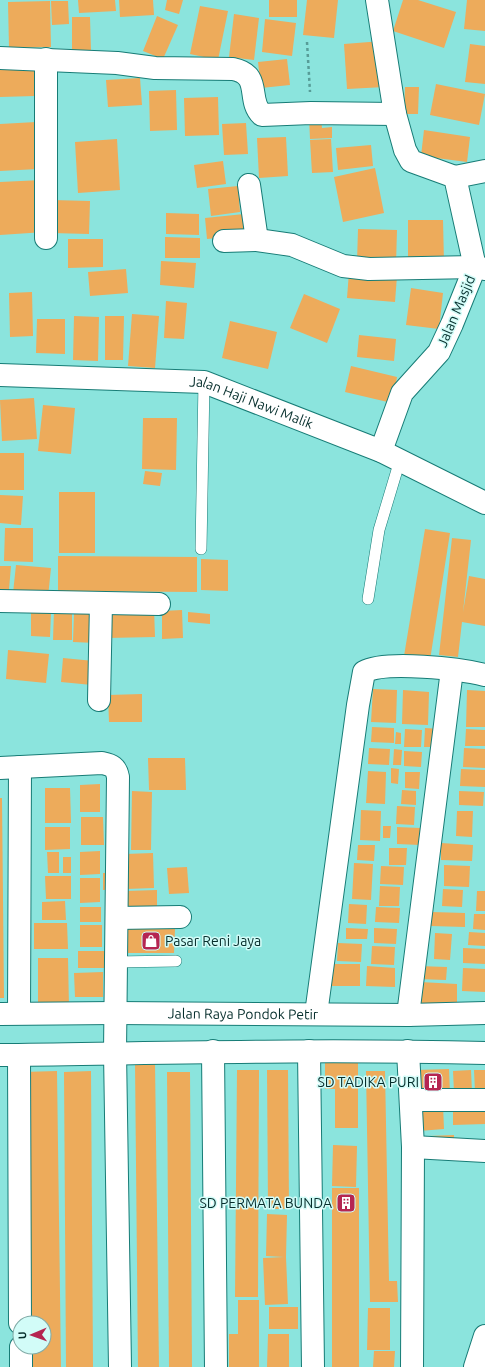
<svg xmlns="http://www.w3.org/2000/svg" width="485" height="1367" font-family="Ubuntu,sans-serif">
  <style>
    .building { fill: #edab5b }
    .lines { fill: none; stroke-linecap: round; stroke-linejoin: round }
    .service-casing { stroke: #177c76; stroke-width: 12 }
    .minor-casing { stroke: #177c76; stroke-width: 24 }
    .secondary-casing { stroke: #177c76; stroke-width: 24 }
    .path { stroke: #579d98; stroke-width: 2.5; stroke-dasharray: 3 3; stroke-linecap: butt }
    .service { stroke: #fff; stroke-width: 11 }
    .minor { stroke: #fff; stroke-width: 22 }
    .secondary { stroke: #fff; stroke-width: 22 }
    .labels { text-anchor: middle; stroke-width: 3; stroke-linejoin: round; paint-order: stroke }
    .street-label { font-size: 14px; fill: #062e2c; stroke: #d2fcf8 }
    .poi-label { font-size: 14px; fill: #062e2c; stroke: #d2fcf8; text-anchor: end }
  </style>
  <rect width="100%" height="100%" fill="#8be4dd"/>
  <g class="building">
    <path d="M78,0H115L116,11L79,13Z"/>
    <path d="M119,0H153L154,15L120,17Z"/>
    <path d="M167,0H183L179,14L165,10Z"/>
    <rect x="269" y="0" width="28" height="17"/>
    <path d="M307,0H338L334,38L303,35Z"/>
    <path d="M403,0H418L456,12L444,48L393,31Z"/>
    <path d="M467,0H485V31L464,29Z"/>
    <path d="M50,1L51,47L9,48L8,2Z"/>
    <path d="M51,1H68L69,24L52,25Z"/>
    <path d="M200,6L228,11L218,60L190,54Z"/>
    <path d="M234,14L259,18L254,60L229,57Z"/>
    <path d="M157,16L178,25L163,59L143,51Z"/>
    <path d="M72,17H90L91,51H72Z"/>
    <path d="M265,19L296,23L292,56L262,52Z"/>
    <path d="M382,41L385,87L347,89L344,44Z"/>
    <path d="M470,44L485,46V84L465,82Z"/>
    <path d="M287,59L290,85L261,88L258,62Z"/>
    <path d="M34,63L35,96L0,97V64Z"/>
    <path d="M140,78L142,105L108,107L106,80Z"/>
    <path d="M436,84L485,94L479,125L430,115Z"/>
    <path d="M405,87H419L418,114H404Z"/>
    <path d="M176,90L177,130L150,131L149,91Z"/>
    <path d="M218,97L219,135L185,136L184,98Z"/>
    <path d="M321,116L322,128L332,127V138L310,139L309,117Z"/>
    <path d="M36,122L38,169L0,171V124Z"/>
    <path d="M246,123L248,154L224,155L222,124Z"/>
    <path d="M424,130L470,137L467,162L421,156Z"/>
    <path d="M286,137L288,176L259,178L257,138Z"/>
    <path d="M117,139L120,190L78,193L75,142Z"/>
    <path d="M331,139L333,172L312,173L310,140Z"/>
    <path d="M371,145L373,166L338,170L336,148Z"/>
    <path d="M223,161L226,184L197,188L194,165Z"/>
    <path d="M375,168L384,213L343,222L334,177Z"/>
    <path d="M42,180L45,232L0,235V182Z"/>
    <path d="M238,186L240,212L211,216L208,189Z"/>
    <path d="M52,200L90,201L89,234L51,233Z"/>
    <path d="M166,213L199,214V235L166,234Z"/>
    <path d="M244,214L246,235L207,239L205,218Z"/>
    <path d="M408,220H443L444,262H408Z"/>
    <path d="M358,229L397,230L396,264L357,262Z"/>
    <path d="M165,237L200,238V258H165Z"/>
    <path d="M68,239H103V267L68,268Z"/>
    <path d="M161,261L196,263L194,288L160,285Z"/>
    <path d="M126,269L128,293L90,296L88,272Z"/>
    <path d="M349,272L397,276L395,302L347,298Z"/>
    <path d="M411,288L443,293L439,329L406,325Z"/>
    <path d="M32,292L33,336L10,337L9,293Z"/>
    <path d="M304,294L340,309L327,343L290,328Z"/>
    <path d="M166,301L187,303L184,339L164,338Z"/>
    <path d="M132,314L159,316L155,368L128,366Z"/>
    <path d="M74,316L99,317L98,361L73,360Z"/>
    <path d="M105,316H124L123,360H105Z"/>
    <path d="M37,319H65V354L36,353Z"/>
    <path d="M230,321L277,332L268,369L222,358Z"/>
    <path d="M359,335L396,339L394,361L357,357Z"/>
    <path d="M351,366L397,377L392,403L345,392Z"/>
    <path d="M34,398L37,439L2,441L0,400Z"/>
    <path d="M43,405L75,408L71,454L38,451Z"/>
    <path d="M143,418H177L176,470L142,469Z"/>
    <rect x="0" y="453" width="24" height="37"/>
    <path d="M145,471L162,473L160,486L143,484Z"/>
    <rect x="59" y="492" width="36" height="61"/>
    <path d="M0,495L23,496L21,525L0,523Z"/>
    <path d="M5,528H33V562L4,561Z"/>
    <path d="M425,529L450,533L430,660L404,656Z"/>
    <path d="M452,538L471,540L463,612L469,576L485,579V626L462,622L458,657L439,655Z"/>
    <path d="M58,556L197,557V592L58,591Z"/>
    <path d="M201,559L228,560V591L201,590Z"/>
    <path d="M16,565L51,568L48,597L13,593Z"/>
    <path d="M0,566H11L8,601L0,600Z"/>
    <path d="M154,608L155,637L107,638L106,609Z"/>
    <path d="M54,610H72V640H53Z"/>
    <path d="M182,610L183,638L162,639V611Z"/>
    <path d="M188,612L210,614V624L188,622Z"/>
    <path d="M31,613H51L50,637L31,636Z"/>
    <path d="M74,613H96V643L73,642Z"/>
    <path d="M8,650L49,654L46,683L6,679Z"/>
    <path d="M63,658L94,661L92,685L61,682Z"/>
    <path d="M373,689L397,690L396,723L371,722Z"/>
    <path d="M403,690L429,692L428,725L402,724Z"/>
    <path d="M467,690L485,691V727H466Z"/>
    <path d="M142,694V722H109L108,695Z"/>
    <path d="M372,727L394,728V743L371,742Z"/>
    <path d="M425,728L440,729L439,747H424Z"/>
    <path d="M405,729L422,730L421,747H404Z"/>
    <path d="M466,729L485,730V746H465Z"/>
    <path d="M396,732L401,733V744H395Z"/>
    <path d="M369,748L390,749L389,765L368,764Z"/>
    <path d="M464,748L485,749V768L463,767Z"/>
    <path d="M394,749L402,750L401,765H393Z"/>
    <path d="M404,751L422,752L421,767L404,766Z"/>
    <path d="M148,758H185L186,790H149Z"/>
    <path d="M391,768L399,769L398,784L391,783Z"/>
    <path d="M461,769L485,770V787L460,786Z"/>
    <path d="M368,771L386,772L385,804L366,803Z"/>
    <path d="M405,772H420L419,789L405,788Z"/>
    <path d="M100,784V812H80V785Z"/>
    <path d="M45,788H70L71,823H45Z"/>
    <path d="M402,790L416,791V805L401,804Z"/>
    <path d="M132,791L152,792L151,850H131Z"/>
    <path d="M459,791L484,792L483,806L459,805Z"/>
    <path d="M0,798H2L4,998H0Z"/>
    <path d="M397,806L415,807L414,825L396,824Z"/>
    <path d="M361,810L381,811L380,841L360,840Z"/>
    <path d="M457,811H473L472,837L456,836Z"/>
    <path d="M81,817H103L104,845H81Z"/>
    <path d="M383,826H391L390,838H383Z"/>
    <path d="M45,827H70V849L45,850Z"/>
    <path d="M397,827L420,828V845L397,844Z"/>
    <path d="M441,843L473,845L472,861L441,860Z"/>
    <path d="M358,845H375L374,861L357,860Z"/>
    <path d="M389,848H407L406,865H389Z"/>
    <path d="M100,851V874L80,875V852Z"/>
    <path d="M47,852H59V873H48Z"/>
    <path d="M153,853L154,888L126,889L125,854Z"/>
    <rect x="63" y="857" width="8" height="16"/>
    <path d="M354,863L373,864L371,900L352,899Z"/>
    <path d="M444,865L470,866L469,887L444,886Z"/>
    <path d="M381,866L404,867L403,885L380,884Z"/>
    <path d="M187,867L189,893L169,894L167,868Z"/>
    <path d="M103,873H114L115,889L103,890Z"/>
    <path d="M45,876H71V899H46Z"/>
    <path d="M80,878H100V902L80,903Z"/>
    <path d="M380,886L400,887L399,906H379Z"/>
    <path d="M443,889L463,890L462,907L442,906Z"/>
    <path d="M157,890V912L125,913V891Z"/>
    <path d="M477,891H485V911H476Z"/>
    <path d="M65,901L66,920H42V902Z"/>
    <path d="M349,904L367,905L366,924L348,923Z"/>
    <rect x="80" y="907" width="21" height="15"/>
    <path d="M376,907L400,908L399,923L375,922Z"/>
    <path d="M432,912L465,913V927L431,926Z"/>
    <path d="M474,914H485V930L473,929Z"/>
    <path d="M34,923H67L68,949H34Z"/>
    <rect x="80" y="925" width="22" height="22"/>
    <path d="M346,928L368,929L367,939H346Z"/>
    <path d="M374,928L397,929L396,944L374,943Z"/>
    <path d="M128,929H175L174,953H127Z"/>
    <path d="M469,932L485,933V946L468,945Z"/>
    <path d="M435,933L452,934L450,960L434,959Z"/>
    <path d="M338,943L362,944L361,962L337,961Z"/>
    <path d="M372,946L395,947L394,965L371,964Z"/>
    <path d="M463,948L485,949V964L463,963Z"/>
    <path d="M78,951H106L107,968H78Z"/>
    <path d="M38,958H68L69,1007H38Z"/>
    <rect x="332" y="964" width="28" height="22"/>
    <path d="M367,966L395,968V987L366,986Z"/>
    <path d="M418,966L447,967L446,980L417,979Z"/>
    <path d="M463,968L485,969V992L462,991Z"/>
    <path d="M103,972V997H75L74,973Z"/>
    <path d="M420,982L457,984V1010L419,1009Z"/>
    <path d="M325,1061H358V1128H335V1089H325Z"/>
    <path d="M135,1062H155L159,1367H138Z"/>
    <path d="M449,1069L450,1094L417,1095L416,1070Z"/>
    <path d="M237,1070H259L258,1297H235Z"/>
    <path d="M267,1070H288L289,1209H268Z"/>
    <path d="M471,1070L472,1092H454L453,1071Z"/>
    <path d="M474,1070H485V1091L475,1092Z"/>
    <path d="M57,1071L61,1367H27V1347H44V1323H26L23,1072Z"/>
    <path d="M91,1071L93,1367H66L64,1072Z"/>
    <path d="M366,1071H385L389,1281H397L398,1302H370Z"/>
    <path d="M167,1072H190L192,1367H169Z"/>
    <path d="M485,1102V1124L453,1125V1103Z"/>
    <path d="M443,1105L444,1129L419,1131L418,1106Z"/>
    <path d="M454,1135V1146L430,1147L429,1136Z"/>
    <path d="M333,1145L357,1146L356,1187L332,1186Z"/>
    <rect x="332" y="1188" width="27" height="179"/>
    <path d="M267,1214L287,1215L286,1257L288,1304L265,1305L263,1258L284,1257L266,1256Z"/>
    <path d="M238,1300H259V1367H229V1334H238Z"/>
    <rect x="269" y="1307" width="29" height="22"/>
    <path d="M368,1308H390V1350H367Z"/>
    <path d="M268,1334H289V1367H267Z"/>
    <path d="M374,1351H395L394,1367H373Z"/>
  </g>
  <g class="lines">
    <g class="service-casing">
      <g id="service">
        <path d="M201,549L204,382"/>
        <path d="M368,599L379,530L400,460"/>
        <path d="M116,962L176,961"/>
      </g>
    </g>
    <g class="minor-casing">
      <g id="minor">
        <path d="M377,0L395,114L405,150L411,161L455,177L475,267L452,324L439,352L402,393L381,451"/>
        <path d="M0,58L117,63L155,68L233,69C263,75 246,100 262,115L311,113L395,114"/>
        <path d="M46,59V238"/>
        <path d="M455,177L485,171"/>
        <path d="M249,185L257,240"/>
        <path d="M224,241L257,240L292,245L343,266L369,269L475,267L485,269"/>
        <path d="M0,601L159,604"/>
        <path d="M99,700L101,603"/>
        <path d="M0,768L102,763C112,765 116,767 118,777L115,1052L120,1367"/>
        <path d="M117,918L180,917"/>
        <path d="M19,1013L20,767"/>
        <path id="s1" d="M0,1014L115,1013L408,1015L485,1013"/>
        <path d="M316,1014L358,705L364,672C385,660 461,669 485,675"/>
        <path d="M408,1015L452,670"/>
        <path d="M213,1051L216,1367"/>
        <path d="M309,1051L313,1367"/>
        <path d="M408,1051L413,1147L412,1367"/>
        <path d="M0,1055C162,1053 323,1049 485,1053"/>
        <path d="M19,1055L20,1323"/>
        <path d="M411,1100H485"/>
        <path d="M413,1147L485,1151"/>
        <path d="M21,1347V1367"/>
        <path d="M475,1367L485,1336"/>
      </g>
    </g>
    <g class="secondary-casing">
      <g id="secondary">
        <path id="s2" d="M0,375L204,382L381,451L485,503"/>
      </g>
    </g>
    <path class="path" d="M307,42L310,92"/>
    <use href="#service" class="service"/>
    <use href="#minor" class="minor"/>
    <use href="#secondary" class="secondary"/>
  </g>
  <defs>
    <g id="shop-square" transform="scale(1)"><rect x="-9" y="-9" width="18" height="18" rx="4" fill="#b52551" stroke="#d2fcf8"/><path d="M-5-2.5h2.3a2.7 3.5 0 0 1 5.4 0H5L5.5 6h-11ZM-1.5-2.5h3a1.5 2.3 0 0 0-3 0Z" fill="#fff"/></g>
    <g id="building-square" transform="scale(1)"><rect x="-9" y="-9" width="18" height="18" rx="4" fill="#b52551" stroke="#d2fcf8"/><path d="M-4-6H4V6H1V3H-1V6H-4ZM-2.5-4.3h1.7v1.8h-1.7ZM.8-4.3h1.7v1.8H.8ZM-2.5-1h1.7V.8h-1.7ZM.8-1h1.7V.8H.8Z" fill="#fff"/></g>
  </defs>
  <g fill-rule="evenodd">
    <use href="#shop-square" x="151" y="941"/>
    <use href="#building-square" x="433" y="1082"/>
    <use href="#building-square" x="346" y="1203"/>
  </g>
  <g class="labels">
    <g class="street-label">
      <text transform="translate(456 311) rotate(-67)" y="5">Jalan Masjid</text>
      <text dy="5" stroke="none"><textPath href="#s2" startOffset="255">Jalan Haji Nawi Malik</textPath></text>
      <text dy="5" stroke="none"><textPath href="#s1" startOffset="243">Jalan Raya Pondok Petir</textPath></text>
    </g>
    <g class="poi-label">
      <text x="165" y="946" text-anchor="start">Pasar Reni Jaya</text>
      <text x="419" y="1087">SD TADIKA PURI</text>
      <text x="332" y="1208">SD PERMATA BUNDA</text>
    </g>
  </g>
  <g transform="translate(32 1335) rotate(268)"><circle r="19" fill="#d2fcf8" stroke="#80aaa6"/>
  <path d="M0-3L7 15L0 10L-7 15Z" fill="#b52551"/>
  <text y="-6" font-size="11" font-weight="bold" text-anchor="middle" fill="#062e2c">U</text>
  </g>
</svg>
